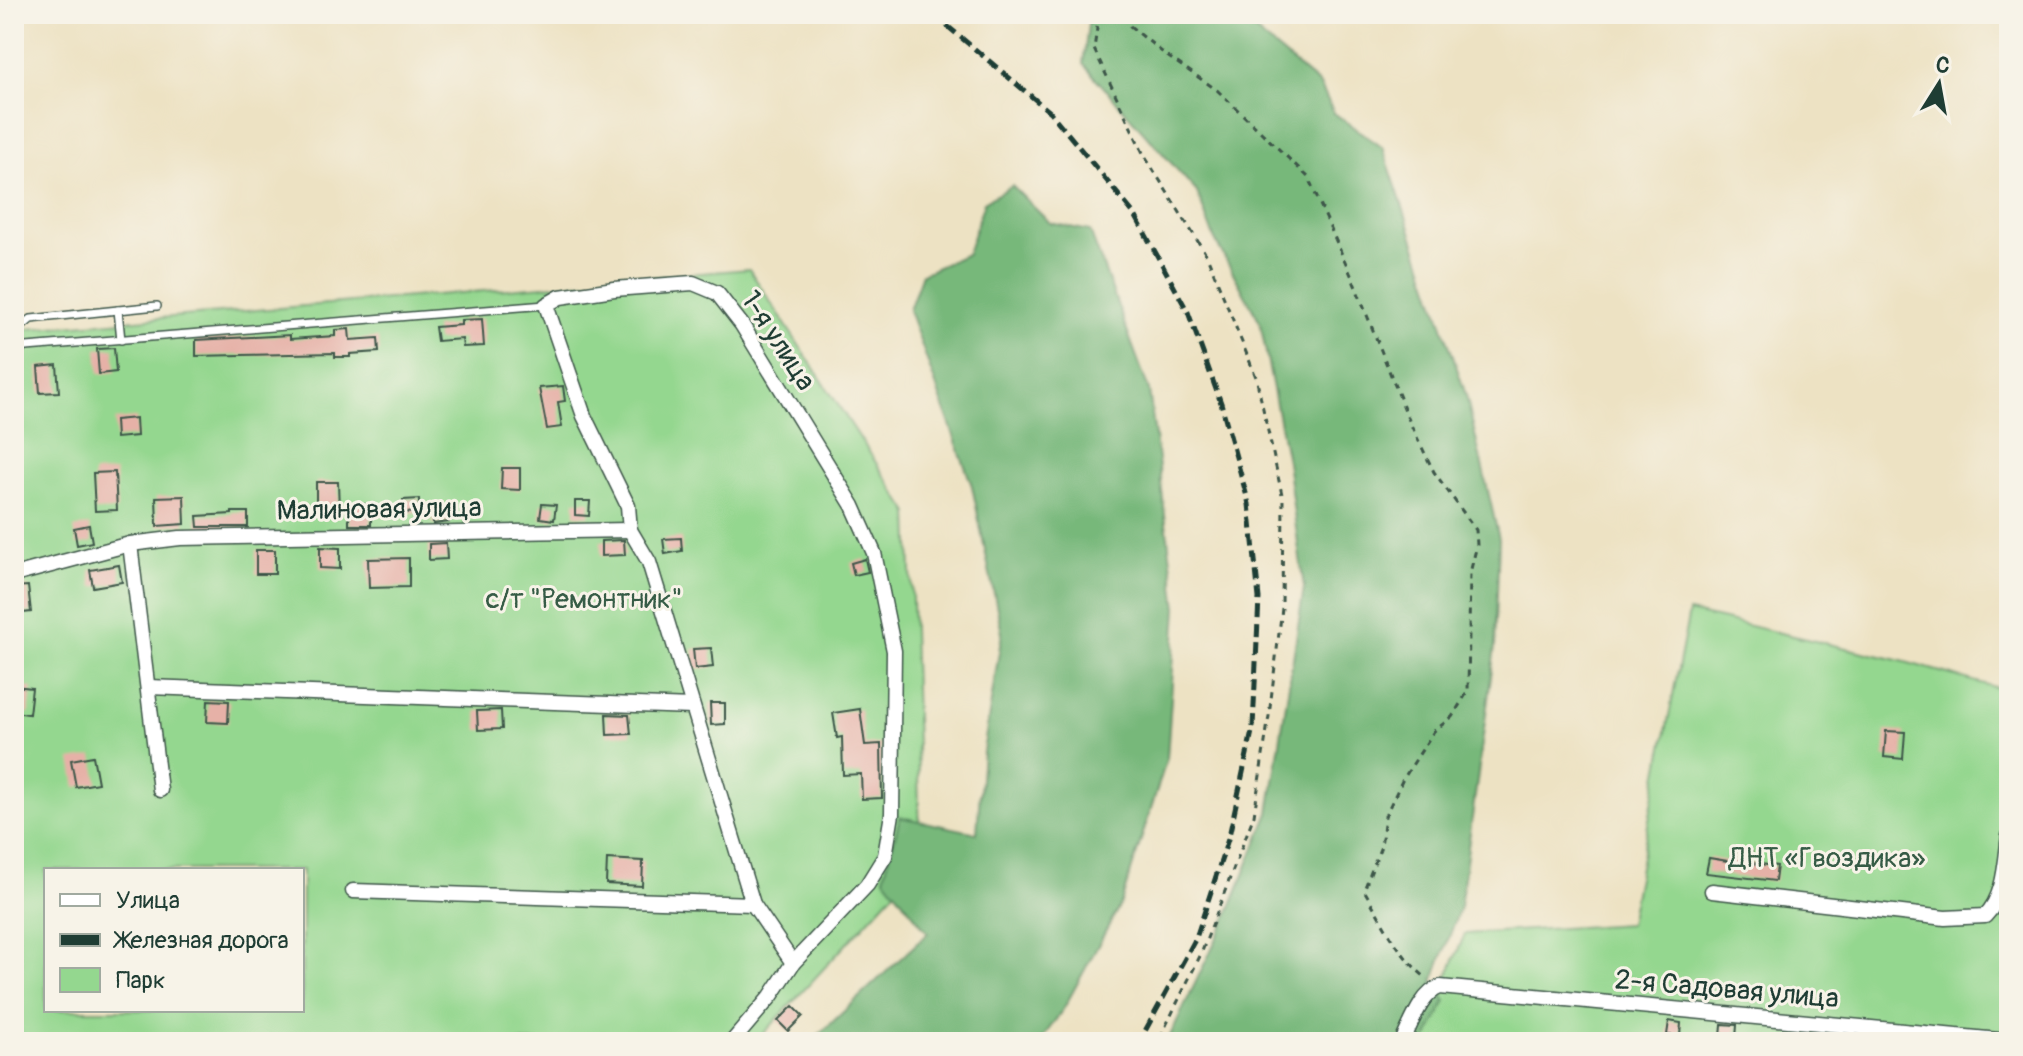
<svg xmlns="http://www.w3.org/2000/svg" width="2023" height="1056" font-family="Pangolin,sans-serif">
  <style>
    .green { fill: #94d78f; stroke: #5a8a62; stroke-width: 2; fill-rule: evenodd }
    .forest { fill: #77b87a; stroke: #4b7a57; stroke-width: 2 }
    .building { fill: #e6b1a7 }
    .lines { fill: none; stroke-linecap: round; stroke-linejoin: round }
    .service-casing { stroke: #3e5649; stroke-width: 10 }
    .minor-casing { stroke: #3e5649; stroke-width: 17 }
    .path { stroke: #3e5649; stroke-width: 3; stroke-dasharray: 6 6; stroke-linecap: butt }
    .service { stroke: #fff; stroke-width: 7 }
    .minor { stroke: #fff; stroke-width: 14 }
    .rail { stroke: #1f3d34; stroke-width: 5; stroke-dasharray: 12 6; stroke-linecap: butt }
    .labels { text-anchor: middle; stroke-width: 6; stroke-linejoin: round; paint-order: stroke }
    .street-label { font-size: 28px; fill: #1f3d34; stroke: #f7f3e8 }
    .park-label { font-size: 28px; fill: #365c46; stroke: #f7f3e8 }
  </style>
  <rect width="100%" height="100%" fill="#f7f3e8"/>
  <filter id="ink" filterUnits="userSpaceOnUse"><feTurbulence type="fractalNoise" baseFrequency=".0125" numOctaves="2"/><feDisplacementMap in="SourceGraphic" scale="16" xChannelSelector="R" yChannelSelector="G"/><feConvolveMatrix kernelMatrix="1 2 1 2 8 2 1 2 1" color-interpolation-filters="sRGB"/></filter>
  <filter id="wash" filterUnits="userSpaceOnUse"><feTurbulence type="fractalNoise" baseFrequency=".006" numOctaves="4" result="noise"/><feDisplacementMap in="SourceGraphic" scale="32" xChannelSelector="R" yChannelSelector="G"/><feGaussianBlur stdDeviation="1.8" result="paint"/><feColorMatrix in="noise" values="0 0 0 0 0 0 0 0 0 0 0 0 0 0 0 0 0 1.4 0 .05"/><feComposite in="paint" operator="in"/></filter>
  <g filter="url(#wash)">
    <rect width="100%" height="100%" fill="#ede2c3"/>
    <g class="green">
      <path d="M749,269L909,513L921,863L756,1042H14V320L27,329ZM46,870H302V1010H46Z"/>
      <path d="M1689,612L1898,660L2009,691V1042H1419L1465,934L1629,924Z"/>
    </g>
    <g class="forest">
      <path d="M1095,14H1235L1320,85L1334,113L1383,148L1466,395L1499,539L1495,647L1460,907L1433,982L1446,1001L1425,1042H1167L1226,919L1269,813L1304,588L1287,461L1260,322L1214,238L1197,192L1083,64L1089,17Z"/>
      <path d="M1012,186L1050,223L1090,231L1149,390L1177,608L1167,758L1121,903L1064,1008L1040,1042H811L928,933L884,877L900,817L977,833L983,752L1002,633L972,486L909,310L922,274L967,254L984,202Z"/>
    </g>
    <g id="blocks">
      <g class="building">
        <path d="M482,319L484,346L463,347L462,339L437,341L435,327L461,325V320Z"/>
        <path d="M349,329L350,340L378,338L379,352L350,354V357H335V353L196,356V340L290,335V339L335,336V330Z"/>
        <path d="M114,348L116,372L99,374L97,349Z"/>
        <path d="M57,365L59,392L40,393L38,367Z"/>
        <path d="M563,386L565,401L558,402L562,427L547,429L539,388Z"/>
        <path d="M136,418L137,436L116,438L115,420Z"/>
        <path d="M502,468H520V490L501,489Z"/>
        <path d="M115,472L117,510L95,511L93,473Z"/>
        <path d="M316,482H338L339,509H316Z"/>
        <path d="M184,496L185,524L157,526L156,497Z"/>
        <path d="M419,499V512L403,513V500Z"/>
        <path d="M575,501H590L589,516L575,515Z"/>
        <rect x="349" y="504" width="22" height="21"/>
        <path d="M542,504L556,505L554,520L540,518Z"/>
        <path d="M433,509H449V522L433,524Z"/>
        <path d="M232,512H248V527H198L197,516L232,514Z"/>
        <path d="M89,525L92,542L77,545L74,528Z"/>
        <path d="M681,538L682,551L665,554L663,539Z"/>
        <path d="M624,540L625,555L601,556V541Z"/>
        <path d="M446,543L447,559L429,560V544Z"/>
        <path d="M320,547L340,548V569L320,568Z"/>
        <rect x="256" y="550" width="19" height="24"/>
        <path d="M409,558V587L369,588L368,559Z"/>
        <path d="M865,559L868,572L854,575L851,563Z"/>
        <path d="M119,565L122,582L93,587L90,570Z"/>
        <path d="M28,586L31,612L14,614V587Z"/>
        <path d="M711,648L713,667L695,669L693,649Z"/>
        <path d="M14,686L32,688L29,714L14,712Z"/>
        <path d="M208,700L229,701L228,723L207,722Z"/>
        <path d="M710,703H725V724L711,725Z"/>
        <path d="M860,709L865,745L881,744L882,798L862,799L861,774L843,775L842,737L837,738L833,713Z"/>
        <path d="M501,710L502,729L478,730L477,711Z"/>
        <path d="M606,714L629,715L631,734L607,735Z"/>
        <path d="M1886,731L1905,732L1903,759L1884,757Z"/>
        <path d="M93,756L98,783L76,787L71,760Z"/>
        <path d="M1735,851L1752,852L1751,863L1777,866L1775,881L1706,873L1709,858L1734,862Z"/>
        <path d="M607,859L643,861L642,886L606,884Z"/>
        <path d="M793,1006L803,1016L788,1031L778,1021Z"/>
        <path d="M1669,1021L1681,1023L1680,1036L1667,1035Z"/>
        <path d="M1722,1024L1737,1025L1736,1038L1721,1037Z"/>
      </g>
    </g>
  </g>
  <g filter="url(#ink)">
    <use href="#blocks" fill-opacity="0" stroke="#3e5649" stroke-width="2"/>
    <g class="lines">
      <g class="service-casing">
        <g id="service">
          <path d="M118,310L121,340"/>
          <path d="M14,333L31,319L157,306"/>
          <path d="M14,348L546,305"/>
        </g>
      </g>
      <g class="minor-casing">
        <g id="minor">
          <path d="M130,544L160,790"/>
          <path d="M14,575L130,544L180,538L630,530"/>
          <path d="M148,687L692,707"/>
          <path d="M353,891L753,904"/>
          <path d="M1712,891L1945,918L1985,916C2005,896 2005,863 2009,836"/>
          <path d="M732,1042L771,996L793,963L867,885L885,856L892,814L894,651L874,553L853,506L742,325L717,293L693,283L614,289L560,297L546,305L584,416L628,506L630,530L649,562L753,904L793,963"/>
          <path d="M1402,1042C1411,1025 1421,993 1440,987L2009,1041"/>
        </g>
      </g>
      <g class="path">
        <path d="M1099,14L1094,49L1144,155L1207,256L1256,377L1283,499L1282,608L1269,716L1254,815L1201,954L1158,1042"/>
        <path d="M1128,14L1130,26L1167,56L1217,90L1308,177L1351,275L1410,423L1434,472L1476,530L1477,545L1470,573L1468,691L1452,717L1434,731L1402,781L1385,816L1381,846L1364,890C1382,920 1399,958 1428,979"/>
      </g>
      <use href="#service" class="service"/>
      <use href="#minor" class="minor"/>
      <path class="rail" d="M933,14L1050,112L1135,215L1188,312L1221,403L1249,504L1259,598L1253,727L1229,836L1196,938L1139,1042"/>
    </g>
  </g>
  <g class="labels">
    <g class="street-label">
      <text transform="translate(779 340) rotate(57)" y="10">1-я улица</text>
      <text transform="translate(379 508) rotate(-1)" y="10">Малиновая улица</text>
      <text transform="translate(1727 988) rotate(5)" y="10">2-я Садовая улица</text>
    </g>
    <g class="park-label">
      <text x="584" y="608">с/т "Ремонтник"</text>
      <text x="1827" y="867">ДНТ «Гвоздика»</text>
    </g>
  </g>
  <rect width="2023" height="1056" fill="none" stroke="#f7f3e8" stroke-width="48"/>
  <rect x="44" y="868" width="260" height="144" fill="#f7f3e8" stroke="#a1aaa0" stroke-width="2"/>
  <rect x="60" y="894" width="40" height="12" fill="#ffffff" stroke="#a1aaa0" stroke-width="2"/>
  <text x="116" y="908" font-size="24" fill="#1f3d34">Улица</text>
  <rect x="60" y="934" width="40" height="12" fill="#1f3d34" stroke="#a1aaa0" stroke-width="2"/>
  <text x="116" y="948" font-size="24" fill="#1f3d34">Железная дорога</text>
  <rect x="60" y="968" width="40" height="24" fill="#94d78f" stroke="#a1aaa0" stroke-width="2"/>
  <text x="116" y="988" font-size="24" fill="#1f3d34">Парк</text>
  <g transform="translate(1939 84) rotate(11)" stroke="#f7f3e8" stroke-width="6" paint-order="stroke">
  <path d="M0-6L14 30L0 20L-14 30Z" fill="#1f3d34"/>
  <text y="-12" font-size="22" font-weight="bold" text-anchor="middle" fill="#1f3d34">С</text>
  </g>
</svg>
